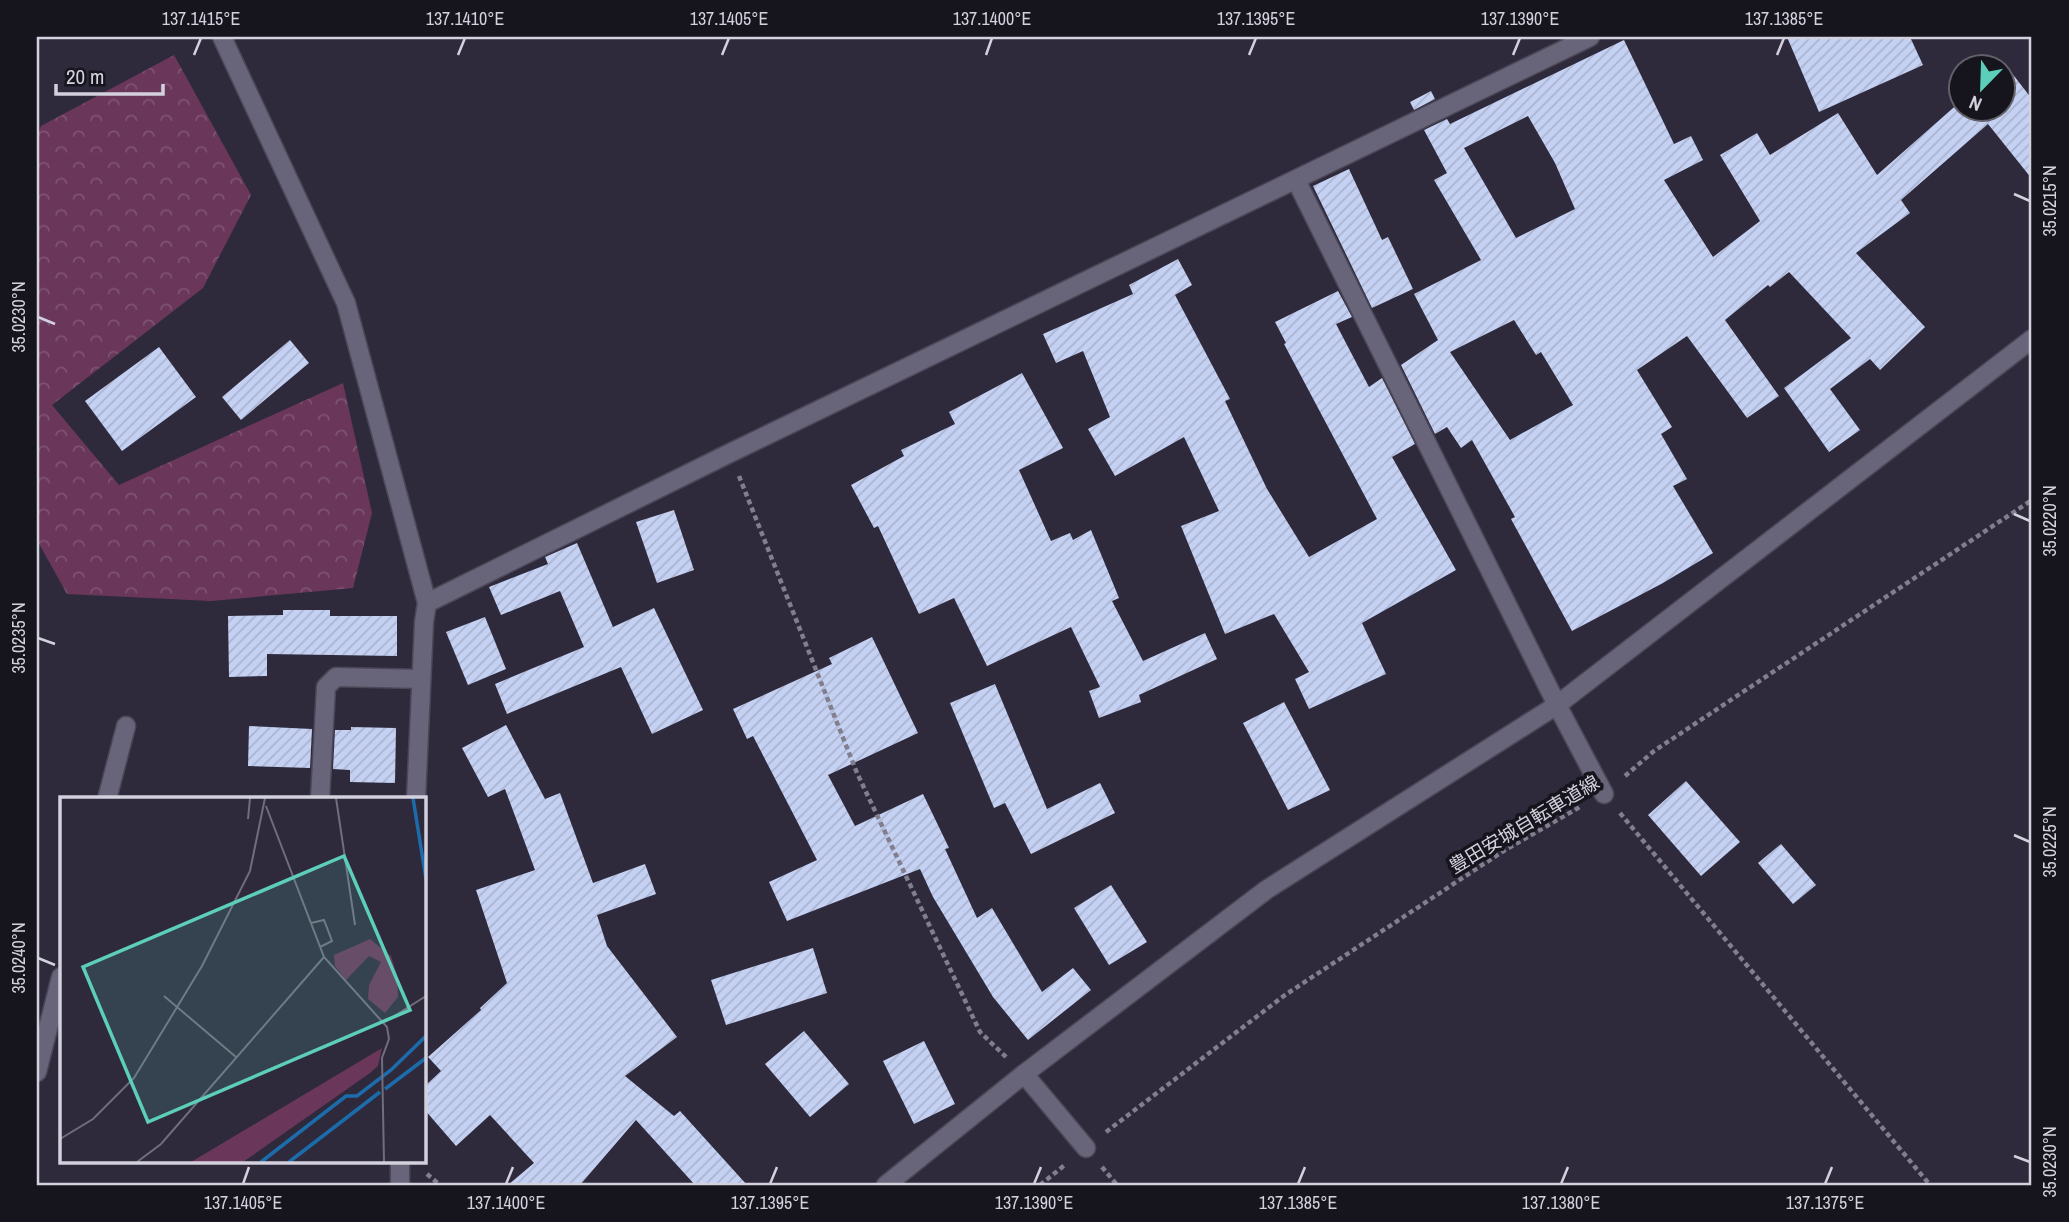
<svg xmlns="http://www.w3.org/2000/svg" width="2069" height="1222" font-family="'Archivo Narrow','Noto Sans JP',sans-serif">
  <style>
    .forest { fill: url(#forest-crowns) }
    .building { fill: url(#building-hatch); fill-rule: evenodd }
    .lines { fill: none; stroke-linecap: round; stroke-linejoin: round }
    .minor-casing { stroke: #4b4757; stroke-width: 21 }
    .path { stroke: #817e8d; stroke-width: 4.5; stroke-dasharray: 5 3.5; stroke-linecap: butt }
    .minor { stroke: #686479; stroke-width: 18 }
    .ticks { fill: none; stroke: #d3d1dd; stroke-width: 2.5 }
    .labels { text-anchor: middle; stroke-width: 7; stroke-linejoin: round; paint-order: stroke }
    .street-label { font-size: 19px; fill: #d3d1dd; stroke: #16141c }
    .inset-river { fill: none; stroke: #1c6cab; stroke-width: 3.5 }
    .inset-road { fill: none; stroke: #706d7c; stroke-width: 2 }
    .view { fill: #5dceb9; fill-opacity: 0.15; stroke: #5dceb9; stroke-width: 3.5 }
    .inset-edge { fill: none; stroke: #d3d1dd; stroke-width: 3.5 }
    .neatline { fill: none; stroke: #d3d1dd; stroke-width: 2.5 }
    .ticks-label { font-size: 18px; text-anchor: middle; fill: #d3d1dd }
  </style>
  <defs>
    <pattern id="forest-crowns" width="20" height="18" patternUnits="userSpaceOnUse" patternTransform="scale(1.75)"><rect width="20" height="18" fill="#6a375b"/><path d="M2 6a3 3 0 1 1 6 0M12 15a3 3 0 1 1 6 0" fill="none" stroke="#7e5372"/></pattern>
    <pattern id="building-hatch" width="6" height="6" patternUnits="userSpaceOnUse" patternTransform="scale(1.75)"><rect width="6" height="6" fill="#c5d1f3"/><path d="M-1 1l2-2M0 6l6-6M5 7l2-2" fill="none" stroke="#aab4d0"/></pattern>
  </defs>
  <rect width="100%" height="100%" fill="#2e2a3c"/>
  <path class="forest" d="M174,55L251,195L203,288L52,405L119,485L343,383L372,513L353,588L211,601L67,594L37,540V138L41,126Z"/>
  <g class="building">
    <path d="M1787,37H1910L1923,65L1819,112Z"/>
    <path d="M1624,40L1674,144L1691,136L1703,160L1664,180L1713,257L1760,221L1720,155L1757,133L1770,155L1838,113L1877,175L1961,101V108H2003V66H2000L2004,63L2032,99V179L1988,124L1901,200L1910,213L1856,253L1925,327L1880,370L1870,359L1830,389L1860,430L1829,452L1784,388L1851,338L1789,272L1770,287L1768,285L1725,320L1779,396L1747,418L1687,336L1637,370L1672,427L1661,434L1687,479L1673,486L1713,553L1663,583L1572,631L1511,519L1515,517L1472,440L1461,448L1447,427L1435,434L1401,365L1438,340L1414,294L1481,260L1434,180L1447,173L1424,130L1447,119L1450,124ZM1528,116L1555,163L1575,209L1516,238L1464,148ZM1514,320L1536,355L1541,352L1573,405L1510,440L1450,352Z"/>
    <path d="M1431,91L1435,99L1414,110L1410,102Z"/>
    <path d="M1349,169L1382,240L1388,237L1413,289L1372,308L1313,186Z"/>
    <path d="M1178,259L1192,285L1175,295L1230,399L1225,401L1267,489L1309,557L1377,519L1284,344L1286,343L1275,322L1338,291L1352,317L1336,324L1369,387L1382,378L1415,444L1392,457L1456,570L1362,623L1386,674L1309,709L1295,679L1309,672L1274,614L1225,634L1181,526L1219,511L1184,437L1115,476L1088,429L1110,417L1083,351L1056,363L1043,334L1133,294L1129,285Z"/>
    <path d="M290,340L309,363L241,420L222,397Z"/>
    <path d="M159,347L196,397L122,451L85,401Z"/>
    <path d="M1022,373L1063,448L1019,470L1051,541L1070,533L1073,540L1091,530L1119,598L1112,601L1143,661L1205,633L1217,659L1139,695L1141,702L1099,718L1089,691L1100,687L1071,627L987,666L954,598L919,614L878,526L874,528L851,485L904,456L901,450L955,424L949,412Z"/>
    <path d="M674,510L694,570L657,583L636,522Z"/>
    <path d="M577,543L613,627L654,608L703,710L652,734L621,667L507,714L495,684L584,647L560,591L501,615L489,587L548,564L545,557Z"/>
    <path d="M283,610H330V616H397V656L267,654V676L229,677L228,616L283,615Z"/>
    <path d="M485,617L506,669L468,685L446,632Z"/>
    <path d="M872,637L918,733L828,775L855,826L923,794L949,848L945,849L977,918L992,908L1042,992L1073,968L1091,990L1028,1040L993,997L933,897L920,869L787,921L769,882L817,860L753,736L747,739L733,709L832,664L829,658Z"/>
    <path d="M995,684L1047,809L1100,783L1115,813L1031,854L1005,803L994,808L950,703Z"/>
    <path d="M1284,702L1330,790L1288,810L1243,723Z"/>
    <path d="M506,725L545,799L560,793L593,883L645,864L656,894L597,915L607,946L677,1037L625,1076L674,1116L680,1111L747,1185H695L636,1120L580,1185H508L534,1163L490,1115L456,1146L424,1109V1087L441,1071L428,1057L481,1010L480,1008L507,983L476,890L535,870L505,789L488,797L462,748Z"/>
    <path d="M249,726L312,729L310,768L248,766Z"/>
    <path d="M351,727L396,728L395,783L350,782V770L333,769L335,730H351Z"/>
    <path d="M1686,781L1740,842L1701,876L1648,815Z"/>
    <path d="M1781,844L1816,885L1793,904L1758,863Z"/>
    <path d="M1111,885L1147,942L1109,965L1074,908Z"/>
    <path d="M813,948L827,993L726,1025L711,980Z"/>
    <path d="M804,1031L849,1084L810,1117L765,1064Z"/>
    <path d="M924,1041L955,1104L914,1124L883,1061Z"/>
  </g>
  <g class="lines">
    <g class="minor-casing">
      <g id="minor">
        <path d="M222,37L346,303L427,603L424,622L416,799"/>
        <path d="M1296,180L1557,705L1604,794"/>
        <path d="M427,603L730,453L1590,37"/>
        <path d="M107,799L126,726"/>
        <path d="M320,799L326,687L336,677L421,679"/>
        <path d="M37,1072L61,977"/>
        <path d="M1024,1074L1086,1148"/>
        <path d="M400,1185V1161"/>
        <path d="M886,1185L1024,1074L1266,890L1557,705L2032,339"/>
      </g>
    </g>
    <g class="path">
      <path d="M739,476L857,773L980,1032L1006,1057"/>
      <path d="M1625,776L1654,751L2032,500"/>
      <path d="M1620,813L1930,1185"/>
      <path d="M1106,1132L1285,995L1505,850L1580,807"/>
      <path d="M1102,1167L1117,1185"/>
      <path d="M427,1174L440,1185"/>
      <path d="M1040,1185L1066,1164"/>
    </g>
    <use href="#minor" class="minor"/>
  </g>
  <path class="ticks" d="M194,55L201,38M458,55L465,38M722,55L729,38M986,55L992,38M1249,55L1256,38M1513,55L1520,38M1777,55L1784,38M2014,194L2030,201M38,317L55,324M2014,514L2030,521M38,638L55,644M2014,835L2030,842M38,958L55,965M2014,1156L2030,1162M243,1184L249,1167M506,1184L513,1167M770,1184L777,1167M1034,1184L1041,1167M1298,1184L1305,1167M1561,1184L1568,1167M1825,1184L1832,1167"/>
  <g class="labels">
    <g class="street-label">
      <text transform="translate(1524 824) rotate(-31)" y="7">豊田安城自転車道線</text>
    </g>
  </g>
  <g transform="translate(60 797)">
    <rect width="366" height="366" fill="#2e2a3c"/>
    <path d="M310,142L331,159L337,179L338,200L325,216L308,202L309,188L321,165L309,159L286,183L275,169L274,158ZM322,251L318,269L310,276L183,365H131Z" fill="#6a375b"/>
    <path class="inset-river" d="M353,1L366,82M325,292L366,261M201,365L286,299H297L331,273L366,239M229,365L320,295"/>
    <path class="inset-road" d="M276,1L295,128M206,9L264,160L327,230L329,242L322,261L324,365M188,22L190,1M251,126L264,123L272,144L260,150M104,199L176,260M325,225L366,199M0,342L33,322L74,281L142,169L190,74L205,1M77,365L101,347L264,160"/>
    <path class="view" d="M284,59L350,213L88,325L23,170Z"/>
    <rect width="366" height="366" class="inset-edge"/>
  </g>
  <rect width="2069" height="1222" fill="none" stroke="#16141c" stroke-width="77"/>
  <g transform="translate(1982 88) rotate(203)"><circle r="33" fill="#16141c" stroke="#626069" stroke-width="2"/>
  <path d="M0-5L12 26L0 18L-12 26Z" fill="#5dceb9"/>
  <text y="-10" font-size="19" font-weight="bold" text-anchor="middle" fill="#d3d1dd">N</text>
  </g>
  <path d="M56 84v10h107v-10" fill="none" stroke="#d3d1dd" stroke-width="3.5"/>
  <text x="66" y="84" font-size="21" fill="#d3d1dd" stroke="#16141c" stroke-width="5" paint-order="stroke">20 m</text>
  <rect x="38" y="38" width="1992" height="1146" class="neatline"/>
  <g class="ticks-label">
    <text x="201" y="25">137.1415°E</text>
    <text x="465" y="25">137.1410°E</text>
    <text x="729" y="25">137.1405°E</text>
    <text x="992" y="25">137.1400°E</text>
    <text x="1256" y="25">137.1395°E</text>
    <text x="1520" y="25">137.1390°E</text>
    <text x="1784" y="25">137.1385°E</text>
    <text transform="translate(2050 201) rotate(-90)" y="6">35.0215°N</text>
    <text transform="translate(19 317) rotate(-90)" y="6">35.0230°N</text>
    <text transform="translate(2050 521) rotate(-90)" y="6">35.0220°N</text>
    <text transform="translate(19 638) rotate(-90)" y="6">35.0235°N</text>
    <text transform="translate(2050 842) rotate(-90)" y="6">35.0225°N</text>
    <text transform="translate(19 958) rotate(-90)" y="6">35.0240°N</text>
    <text transform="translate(2050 1162) rotate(-90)" y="6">35.0230°N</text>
    <text x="243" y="1209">137.1405°E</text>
    <text x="506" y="1209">137.1400°E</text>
    <text x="770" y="1209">137.1395°E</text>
    <text x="1034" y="1209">137.1390°E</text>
    <text x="1298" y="1209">137.1385°E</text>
    <text x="1561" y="1209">137.1380°E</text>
    <text x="1825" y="1209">137.1375°E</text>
  </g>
</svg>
